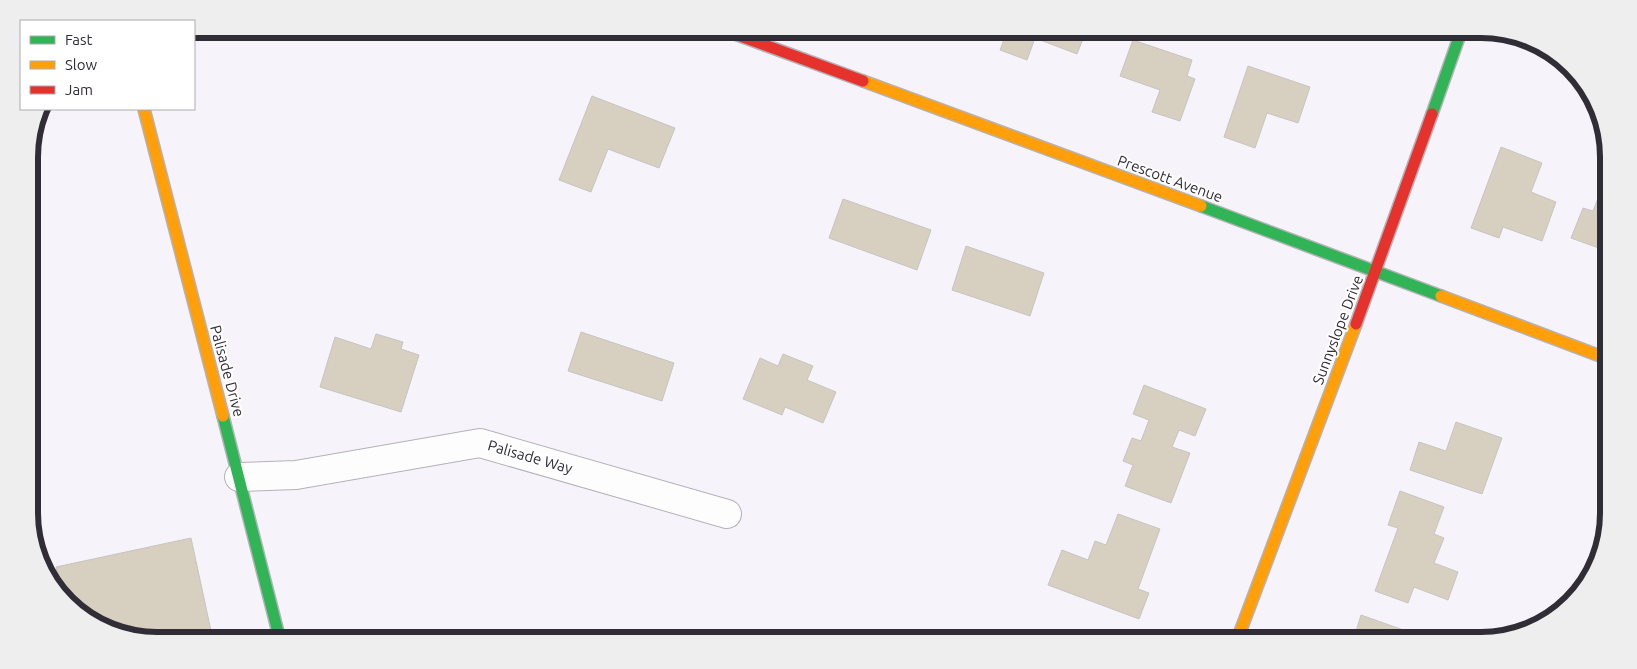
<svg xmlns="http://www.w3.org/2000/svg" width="1637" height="669" font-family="Ubuntu,sans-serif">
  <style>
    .building { fill: #d7cfbf; stroke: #c7c4c2 }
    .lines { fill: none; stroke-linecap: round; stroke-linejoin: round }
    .street-casing { stroke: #b4b2b9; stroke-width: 30 }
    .fast-casing { stroke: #b4b2b9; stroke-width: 14 }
    .slow-casing { stroke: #b4b2b9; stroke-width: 14 }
    .jam-casing { stroke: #b4b2b9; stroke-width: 14 }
    .street { stroke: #fefdfe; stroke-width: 28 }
    .fast { stroke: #30b455; stroke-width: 11 }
    .slow { stroke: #ff9f0a; stroke-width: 11 }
    .jam { stroke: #e5322d; stroke-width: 11 }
    .labels { text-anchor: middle; stroke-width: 4; stroke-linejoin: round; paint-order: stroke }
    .street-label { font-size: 15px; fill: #302d36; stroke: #fff }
    .rim { fill: none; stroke: #302d36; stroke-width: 6 }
  </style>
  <rect width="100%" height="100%" fill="#f6f4fa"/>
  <g class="building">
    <path d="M937,29H958L956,36Z"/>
    <path d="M1008,29H1087L1077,54L1035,38L1027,60L1000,50Z"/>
    <path d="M1133,40L1192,60L1187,76L1195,79L1180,121L1152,112L1160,90L1120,76Z"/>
    <path d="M1248,66L1310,87L1298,123L1267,113L1255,148L1224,137Z"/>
    <path d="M592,96L675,128L659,168L608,149L591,192L559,180Z"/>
    <path d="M1501,147L1542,163L1531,192L1556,202L1542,241L1503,227L1499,238L1471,228Z"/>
    <path d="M1602,188L1607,191V251L1571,238L1583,208L1593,211Z"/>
    <path d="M843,199L931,230L917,270L829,238Z"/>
    <path d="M966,246L1044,273L1030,316L952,290Z"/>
    <path d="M581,332L674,363L662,401L568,371Z"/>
    <path d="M376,334L403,342L401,349L419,355L401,412L320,387L335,337L371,349Z"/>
    <path d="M783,354L813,366L807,380L836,392L823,423L785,407L782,415L743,399L760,358L778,366Z"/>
    <path d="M1144,385L1206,409L1195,436L1179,430L1172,447L1190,453L1171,503L1125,486L1133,465L1123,461L1132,438L1141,441L1149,420L1133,414Z"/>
    <path d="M1456,422L1502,438L1482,494L1410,470L1419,442L1446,451Z"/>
    <path d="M1400,491L1444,507L1434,534L1444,538L1434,563L1458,572L1448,600L1414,587L1408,603L1375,591L1398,528L1388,525Z"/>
    <path d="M1608,501V513L1605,530L1598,527Z"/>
    <path d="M1118,514L1160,529L1138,589L1149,593L1139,619L1048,585L1062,550L1088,560L1095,541L1106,545Z"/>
    <path d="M191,538L213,640H156L115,633L60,595H62L56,567Z"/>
    <path d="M1361,615L1409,632L1406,640H1349L1350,637L1354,638Z"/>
  </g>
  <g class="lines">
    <g class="street-casing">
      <path id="street" d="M239,477L296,475L480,443L727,514"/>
    </g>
    <g class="fast-casing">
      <g id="fast">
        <path d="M1432,114L1462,29"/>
        <path d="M1201,206L1441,296"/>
        <path d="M223,416L280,640"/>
      </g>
    </g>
    <g class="slow-casing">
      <g id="slow">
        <path d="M863,81L1201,206"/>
        <path d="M144,109L223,416"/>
        <path d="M1441,296L1608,359"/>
        <path d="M1237,640L1356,324"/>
      </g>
    </g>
    <g class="jam-casing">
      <g id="jam">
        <path d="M721,29L863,81"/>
        <path d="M1356,324L1432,114"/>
      </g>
    </g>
    <use href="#street" class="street"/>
    <use href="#fast" class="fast"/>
    <use href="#slow" class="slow"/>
    <use href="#jam" class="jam"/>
  </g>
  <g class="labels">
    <g class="street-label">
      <text transform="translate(1170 179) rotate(20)" y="5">Prescott Avenue</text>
      <text transform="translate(1338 330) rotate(-69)" y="5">Sunnyslope Drive</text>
      <text transform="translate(227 371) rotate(75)" y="5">Palisade Drive</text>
      <text transform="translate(530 457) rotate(16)" y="5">Palisade Way</text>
    </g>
  </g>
  <path d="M0 0H1637V669H0ZM157 38H1481A119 119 0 0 1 1600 157V513A119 119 0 0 1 1481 632H157A119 119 0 0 1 38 513V157A119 119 0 0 1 157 38Z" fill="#eeeeef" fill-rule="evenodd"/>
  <path class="rim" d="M157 38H1481A119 119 0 0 1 1600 157V513A119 119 0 0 1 1481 632H157A119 119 0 0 1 38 513V157A119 119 0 0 1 157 38Z"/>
  <rect x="20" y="20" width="175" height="90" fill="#ffffff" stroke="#acabaf"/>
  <rect x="30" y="36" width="25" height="8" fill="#30b455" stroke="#acabaf"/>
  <text x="65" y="45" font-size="15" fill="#302d36">Fast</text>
  <rect x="30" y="61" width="25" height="8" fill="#ff9f0a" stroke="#acabaf"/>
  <text x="65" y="70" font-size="15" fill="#302d36">Slow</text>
  <rect x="30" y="86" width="25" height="8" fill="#e5322d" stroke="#acabaf"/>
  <text x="65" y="95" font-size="15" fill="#302d36">Jam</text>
</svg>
